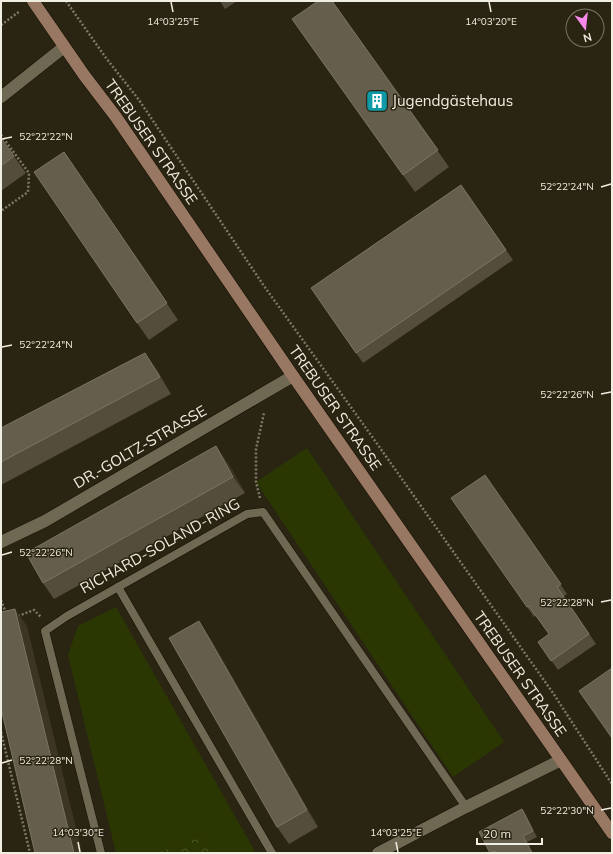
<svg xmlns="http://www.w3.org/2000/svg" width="613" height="854" font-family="Mulish,sans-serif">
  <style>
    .grass { fill: #2b3703 }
    .forest { fill: url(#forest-crowns) }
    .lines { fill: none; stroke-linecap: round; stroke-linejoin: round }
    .lane-casing { stroke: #130d00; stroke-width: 9 }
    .street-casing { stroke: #130d00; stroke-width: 13 }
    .secondary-casing { stroke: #130d00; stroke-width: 13 }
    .path { stroke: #7d7969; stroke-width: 2.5; stroke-dasharray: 2 2; stroke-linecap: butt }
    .lane { stroke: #6f6954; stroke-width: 8 }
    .street { stroke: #6f6954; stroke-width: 12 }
    .secondary { stroke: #997863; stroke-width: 12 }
    .wall { fill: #544d3b }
    .shaded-wall { fill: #3c3523 }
    .building { fill: #655e4c; stroke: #7a7564 }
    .ticks { fill: none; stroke: #f0ede1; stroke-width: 1.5 }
    .labels { text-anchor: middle; stroke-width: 3; stroke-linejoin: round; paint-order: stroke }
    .poi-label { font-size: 15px; fill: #f0ede1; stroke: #2a2412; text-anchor: start }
    .street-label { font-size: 15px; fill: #f0ede1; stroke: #2a2412 }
    .ticks-label { font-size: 10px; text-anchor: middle; fill: #f0ede1; stroke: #2a2412; stroke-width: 3; stroke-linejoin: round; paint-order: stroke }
  </style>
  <defs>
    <pattern id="forest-crowns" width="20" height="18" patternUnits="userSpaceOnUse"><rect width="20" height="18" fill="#2b3703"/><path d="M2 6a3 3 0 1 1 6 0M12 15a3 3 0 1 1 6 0" fill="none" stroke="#4a5427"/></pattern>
  </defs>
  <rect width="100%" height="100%" fill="#2a2412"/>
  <g class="grass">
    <path d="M307,448L504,742L453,777L256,482Z"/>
    <path d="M116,607L256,853H211L202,834L158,853H116L68,655L78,626Z"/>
  </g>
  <path class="forest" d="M202,834L211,853H158Z"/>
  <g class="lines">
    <g class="lane-casing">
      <g id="lane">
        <path d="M118,587L272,853"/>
        <path d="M101,853L45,631L67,616L247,514L263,512L466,807"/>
      </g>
    </g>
    <g class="street-casing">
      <g id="street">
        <path d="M1,97L64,47"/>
        <path d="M1,542L45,521L293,376"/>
        <path d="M378,853L466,807L561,760"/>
      </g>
    </g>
    <g class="secondary-casing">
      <path id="secondary" d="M33,1L84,75L116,117L293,376L612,833"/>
    </g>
    <g class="path">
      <path d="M66,1L106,58L139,100L264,286L373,438L553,693L612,784"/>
      <path d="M1,25L20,11"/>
      <path d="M1,135L29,173L28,192L1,211"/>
      <path d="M260,498L256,482V449L264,413"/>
      <path d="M1,600L6,613"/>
      <path d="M18,616L34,610L41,617"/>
      <path d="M1,732L30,853"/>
    </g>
    <use href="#lane" class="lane"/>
    <use href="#street" class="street"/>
    <use href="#secondary" class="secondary"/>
  </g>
  <g class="wall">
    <path d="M220,1H237L225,9Z"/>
    <path d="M332,1L449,167L415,192L292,19Z"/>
    <path d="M1,138L26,173L1,191Z"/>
    <path d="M64,152L178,320L149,340L137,323Z"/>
    <path d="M461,185L513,260L363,363L311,288Z"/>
    <path d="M157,370L171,394L1,485V428Z"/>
    <path d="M228,463L245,493L54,599L43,583Z"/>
    <path d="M485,475L567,594L564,596L596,644L558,670L538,642L549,634L536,616L534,617L451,498Z"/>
    <path d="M210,638L318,827L289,844L277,827Z"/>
    <path d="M522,809L526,815L537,837L527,842L533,853H490Z"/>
  </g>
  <g class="shaded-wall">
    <path d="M145,353L157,370L171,394L160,377Z"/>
    <path d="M216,446L228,463L245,493L233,477Z"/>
    <path d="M15,609L27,626L82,853H74Z"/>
    <path d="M199,621L210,638L318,827L307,810Z"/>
    <path d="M522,809L526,815L537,837L533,831Z"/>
    <path d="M523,836L527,842L533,853H532Z"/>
  </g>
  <g class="building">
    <path d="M318,1H332L438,150L403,175L292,19Z"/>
    <path d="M1,138L14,156L1,166Z"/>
    <path d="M64,152L167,303L137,323L34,172Z"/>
    <path d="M461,185L506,250L356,353L311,288Z"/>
    <path d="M145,353L160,377L1,462V428Z"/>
    <path d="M216,446L233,477L43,583L26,553Z"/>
    <path d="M485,475L561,584L557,587L589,634L551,661L538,642L549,634L529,606L527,607L451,498Z"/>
    <path d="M15,609L74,853H35L1,708V612Z"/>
    <path d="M199,621L307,810L277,827L169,638Z"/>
    <path d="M612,668V738L579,691Z"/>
    <path d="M522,809L533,831L523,836L532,853H497L495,851L490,853L479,832Z"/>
  </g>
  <path class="ticks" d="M171,2L173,12M489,2L491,12M2,139L12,137M601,187L611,184M2,347L12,345M601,394L611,392M2,555L12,552M601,602L611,600M2,763L12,760M601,810L611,808M78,842L80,852M396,842L398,852"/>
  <defs>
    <g id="building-square" transform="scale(1.15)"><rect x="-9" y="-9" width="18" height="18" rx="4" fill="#0f9aa8" stroke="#2a2412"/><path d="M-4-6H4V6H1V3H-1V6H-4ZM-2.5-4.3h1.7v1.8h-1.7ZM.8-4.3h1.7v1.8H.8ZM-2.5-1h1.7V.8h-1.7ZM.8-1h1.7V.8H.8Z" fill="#fff"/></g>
  </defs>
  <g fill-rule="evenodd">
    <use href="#building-square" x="377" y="101"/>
  </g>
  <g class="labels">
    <g class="poi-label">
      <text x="392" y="106">Jugendgästehaus</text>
    </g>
    <g class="street-label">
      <text transform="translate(151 142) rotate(55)" y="5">TREBUSER STRASSE</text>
      <text transform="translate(335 408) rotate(55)" y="5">TREBUSER STRASSE</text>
      <text transform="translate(140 447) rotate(-30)" y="5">DR.-GOLTZ-STRASSE</text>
      <text transform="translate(160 546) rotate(-29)" y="5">RICHARD-SOLAND-RING</text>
      <text transform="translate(520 674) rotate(55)" y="5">TREBUSER STRASSE</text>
    </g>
  </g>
  <g class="ticks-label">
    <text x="173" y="25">14°03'25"E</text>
    <text x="491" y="25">14°03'20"E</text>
    <text x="46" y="140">52°22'22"N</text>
    <text x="567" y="190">52°22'24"N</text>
    <text x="46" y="348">52°22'24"N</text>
    <text x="567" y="398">52°22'26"N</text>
    <text x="46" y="556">52°22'26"N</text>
    <text x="567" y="606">52°22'28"N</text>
    <text x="46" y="764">52°22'28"N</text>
    <text x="567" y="814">52°22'30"N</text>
    <text x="78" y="836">14°03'30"E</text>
    <text x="396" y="836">14°03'25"E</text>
  </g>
  <rect width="613" height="854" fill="none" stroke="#f0ede1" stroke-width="4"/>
  <g transform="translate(585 28) rotate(165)"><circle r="19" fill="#2a2412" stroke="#797465"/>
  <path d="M0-3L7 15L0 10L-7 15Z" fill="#f888ea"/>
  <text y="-6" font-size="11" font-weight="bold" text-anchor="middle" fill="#f0ede1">N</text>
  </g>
  <path d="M477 838v6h65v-6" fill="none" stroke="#f0ede1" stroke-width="2"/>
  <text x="483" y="838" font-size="12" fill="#f0ede1" stroke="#2a2412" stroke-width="3" paint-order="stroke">20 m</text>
</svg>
